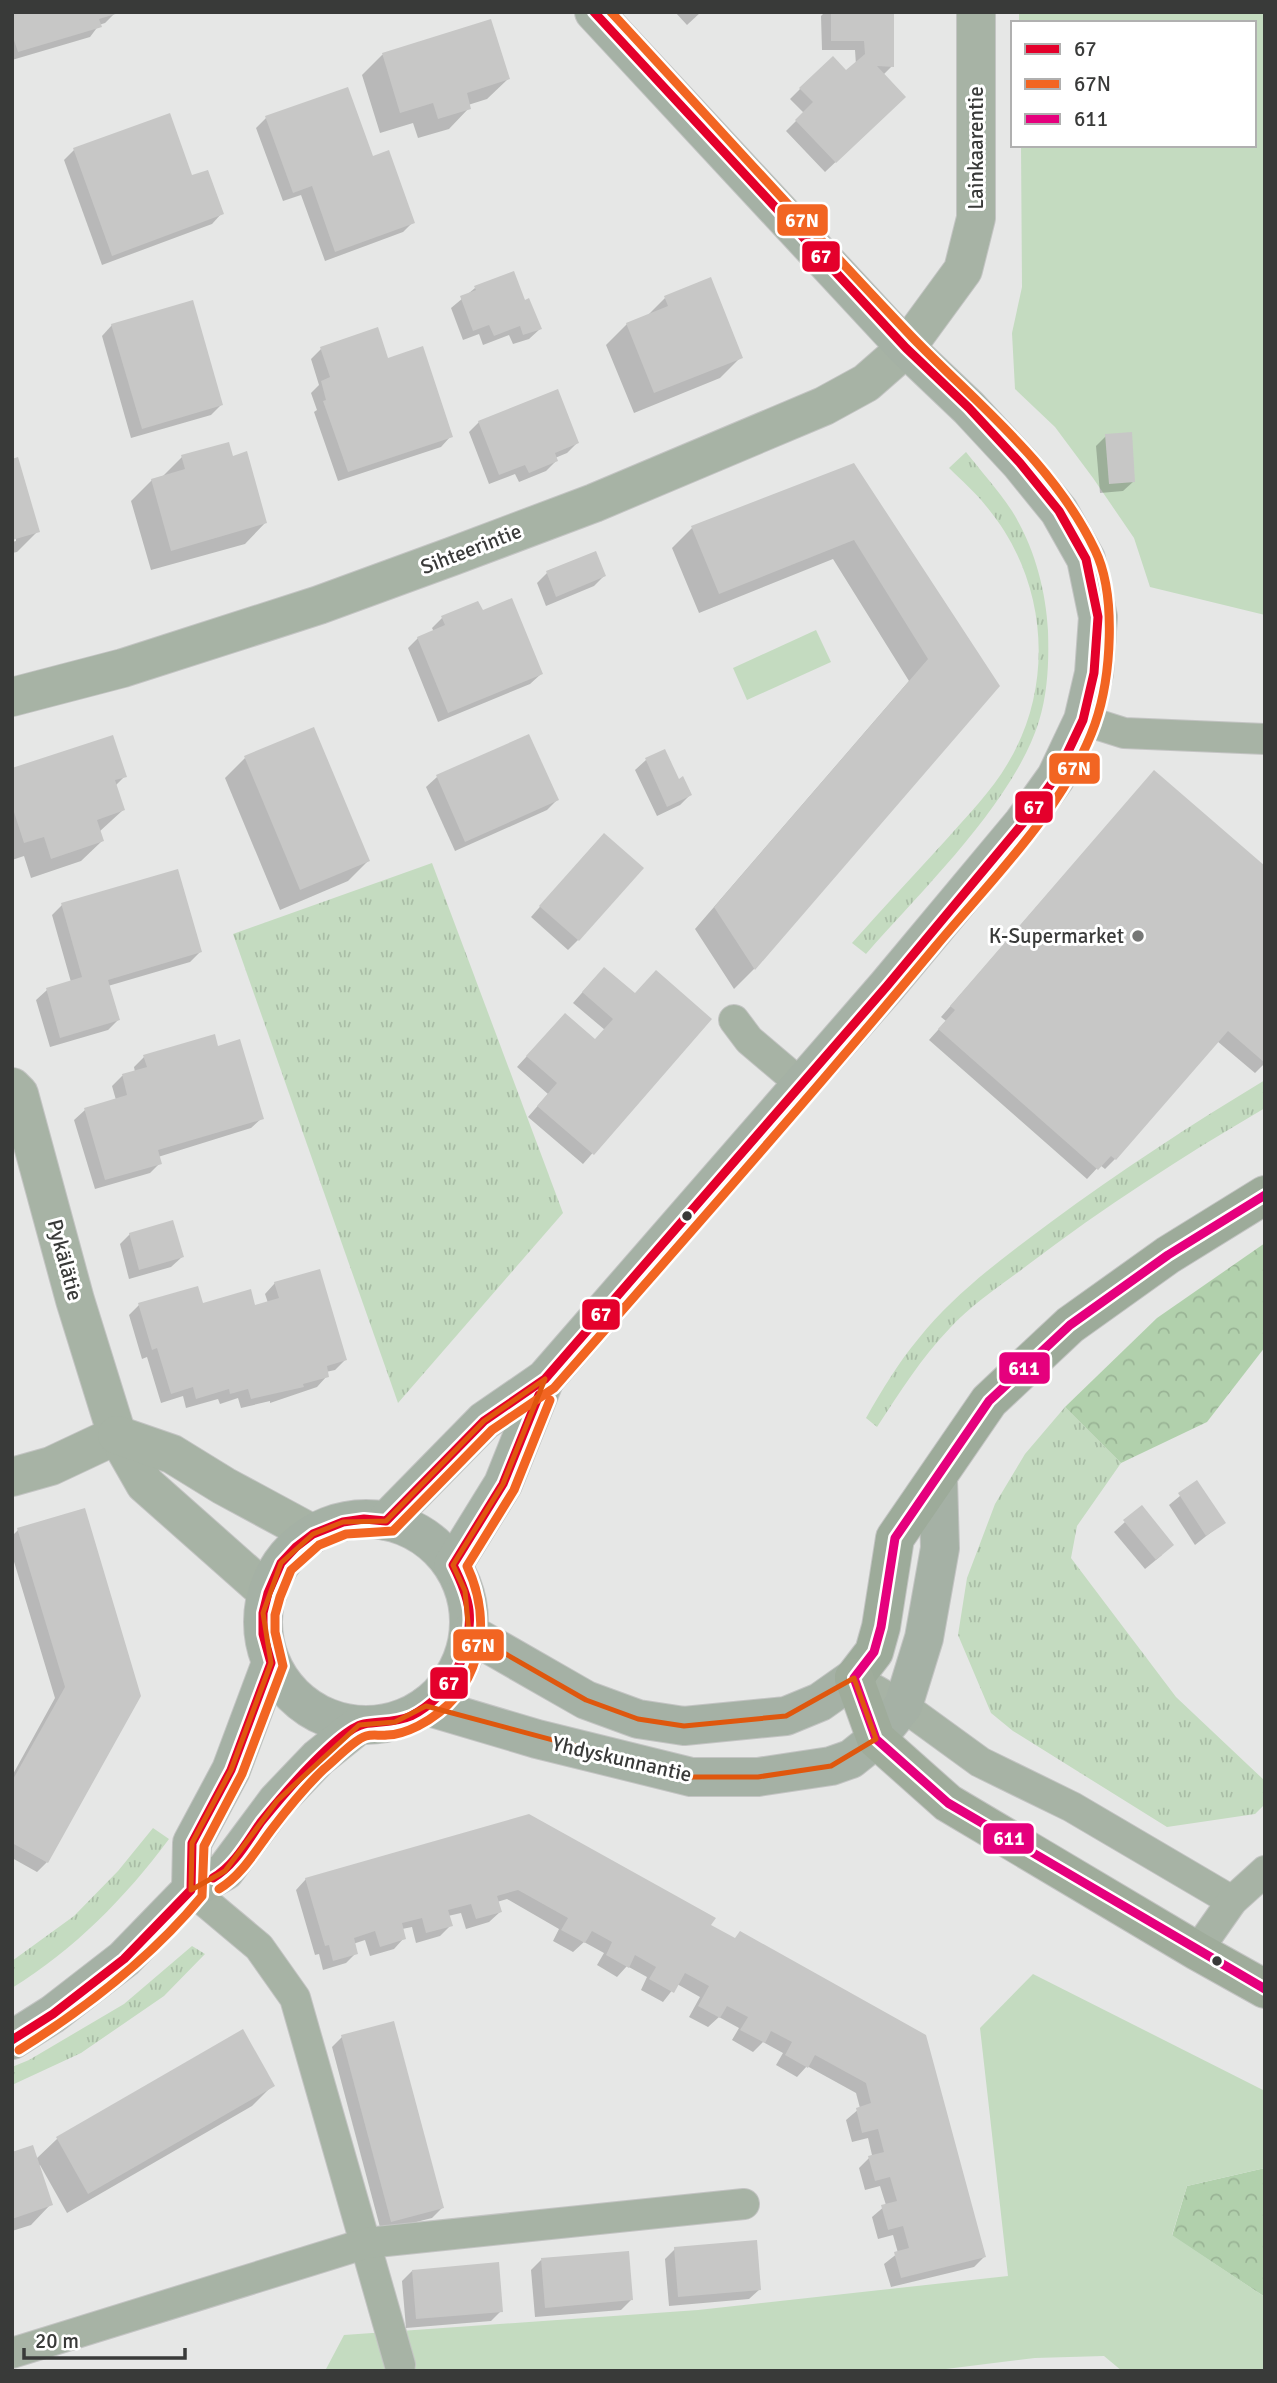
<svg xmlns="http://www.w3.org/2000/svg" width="1277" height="2383" font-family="Signika,sans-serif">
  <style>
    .grass { fill: url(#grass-tufts) }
    .forest { fill: url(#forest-crowns) }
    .park { fill: #c4dbc0 }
    .shadow { fill: #0003 }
    .building { fill: #c7c7c6 }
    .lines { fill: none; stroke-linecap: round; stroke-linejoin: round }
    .lane-casing { stroke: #c3c4c3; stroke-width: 32 }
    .street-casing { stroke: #c3c4c3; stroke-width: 40 }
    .secondary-casing { stroke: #c3c4c3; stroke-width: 40 }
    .primary-casing { stroke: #c3c4c3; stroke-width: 40 }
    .highway-casing { stroke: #c3c4c3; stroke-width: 40 }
    .lane { stroke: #a7b3a5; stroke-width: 30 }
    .street { stroke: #a7b3a5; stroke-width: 38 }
    .secondary { stroke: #a5b1a5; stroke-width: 38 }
    .primary { stroke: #9dab9a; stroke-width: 38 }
    .highway { stroke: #9fac9b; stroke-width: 38 }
    .bus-1-casing { stroke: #fff; stroke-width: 14 }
    .bus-2-casing { stroke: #fff; stroke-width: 14 }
    .bus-3-casing { stroke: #fff; stroke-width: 14 }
    .bus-1 { stroke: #e4002b; stroke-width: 9 }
    .bus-2 { stroke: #f26522; stroke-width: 9 }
    .bus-3 { stroke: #e5007d; stroke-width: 9 }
    .marked { fill: none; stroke: #df570e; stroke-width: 5; stroke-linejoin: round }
    .poi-dot { fill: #767776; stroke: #fff; stroke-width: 2.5 }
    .bus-dot { fill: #393a39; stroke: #fff; stroke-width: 2.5 }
    .labels { text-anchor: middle; stroke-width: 6; stroke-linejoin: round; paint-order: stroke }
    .street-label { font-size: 21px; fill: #393a39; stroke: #fff }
    .poi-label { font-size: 21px; fill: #393a39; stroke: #fff; text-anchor: end }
    .line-badge { stroke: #fff; stroke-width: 2.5 }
    .badge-label { font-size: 19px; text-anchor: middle; font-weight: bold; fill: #fff }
  </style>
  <defs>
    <pattern id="grass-tufts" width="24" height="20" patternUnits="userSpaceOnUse" patternTransform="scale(1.75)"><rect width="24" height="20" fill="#c4dbc0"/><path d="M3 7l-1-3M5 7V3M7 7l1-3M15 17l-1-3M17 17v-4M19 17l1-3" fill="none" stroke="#a9bda6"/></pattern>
    <pattern id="forest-crowns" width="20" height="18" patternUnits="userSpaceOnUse" patternTransform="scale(1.75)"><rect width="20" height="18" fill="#b1d0ac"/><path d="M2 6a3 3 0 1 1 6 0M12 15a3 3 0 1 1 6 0" fill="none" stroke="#99b395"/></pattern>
  </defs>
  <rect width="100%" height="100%" fill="#e6e7e6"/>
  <g class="grass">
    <path d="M966,452C981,471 998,490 1012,511C1034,546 1046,590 1048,631C1049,661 1048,692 1039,721C1014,802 922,890 866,954L852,943C882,909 914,875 945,841C967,816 991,792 1008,763C1056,683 1047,578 986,506C975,492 961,480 949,468Z"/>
    <path d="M432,863L563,1213L398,1403L233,934Z"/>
    <path d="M1265,1080V1108C1183,1156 1104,1207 1029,1264C1003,1284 972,1304 950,1328C921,1358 900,1392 877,1427L866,1418C882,1390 898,1363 919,1338C955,1293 1005,1256 1051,1222C1120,1171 1192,1124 1265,1080Z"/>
    <path d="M1065,1407L1121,1463L1077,1526L1071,1558L1176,1697L1265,1781V1804L1255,1814L1167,1827L1013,1731L991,1713L958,1635L967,1578L995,1504L1025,1454Z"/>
    <path d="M153,1828L169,1839C126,1897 74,1950 12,1988V1961L74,1916L118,1871Z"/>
    <path d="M192,1946L205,1954L164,1996L81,2053L12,2085V2067L29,2060L124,2004Z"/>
  </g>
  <g class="forest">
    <path d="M1265,1243V1347L1207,1422L1121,1463L1065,1407L1157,1318Z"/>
    <path d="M1265,2168V2297L1172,2236L1187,2186Z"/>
  </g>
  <g class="park">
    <path d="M1019,12H1265V615L1150,587L1134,538L1093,478L1055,427L1015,389L1012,333L1022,287L1021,145H1254V23H1019Z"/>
    <path d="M816,630L831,662L747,700L733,668Z"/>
    <path d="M1033,1974L1265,2091V2168L1187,2186L1172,2235L1265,2297V2371H1122L1104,2356L1035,2358L930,2371H325L344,2335L698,2310L1008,2276L980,2028Z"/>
  </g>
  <g class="shadow">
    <path d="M12,12L115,13L105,23L99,25L90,37L12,60Z"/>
    <path d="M675,12H701L687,25Z"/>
    <path d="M825,12H903L892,13V66L883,75L894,107L825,172L786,131L804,113L790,99L800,89L846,73L856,65L855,50H822L821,16Z"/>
    <path d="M490,21L508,79L487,99L468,105L469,108L449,129L418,138L413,123L380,133L362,75L382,55Z"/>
    <path d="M266,118L372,158L413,222L403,232L325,261L301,195L283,201L256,128Z"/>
    <path d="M74,150L222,213L212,224L102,265L64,160Z"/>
    <path d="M475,288L524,302L540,329L529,339L513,344L509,335L483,345L479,334L463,340L451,308Z"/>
    <path d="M665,298L741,357L720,378L634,413L606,345L627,324L647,316Z"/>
    <path d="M112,325L221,405L211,415L131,438L102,336Z"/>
    <path d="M321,349L387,360L451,436L441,447L338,481L314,412L317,410L311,393L319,385L311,359Z"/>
    <path d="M479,422L577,443L567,453L555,458L556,461L546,471L519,482L515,474L489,484L469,432Z"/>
    <path d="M1106,436L1134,481L1123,491L1100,493L1096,446Z"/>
    <path d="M182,457L231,458L265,523L245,544L151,570L131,501L152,480L161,478Z"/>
    <path d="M853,465L998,686L754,969L734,989L695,929L909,681L833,559L699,613L672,548L692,528Z"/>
    <path d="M38,531L17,552L12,553V542L16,541V537Z"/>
    <path d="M547,573L604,576L594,586L546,606L537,583Z"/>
    <path d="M482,613L541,674L530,684L438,722L408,648L418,638L434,632L432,628L442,618Z"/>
    <path d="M528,736L557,800L547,810L455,851L426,787L437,777Z"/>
    <path d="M664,751L678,781L690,795L680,805L657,816L635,770L646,760Z"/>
    <path d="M245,758L368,861L348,881L280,910L225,778Z"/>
    <path d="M12,770L125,776L115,786L123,810L99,832L102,841L81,861L31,878L24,856L12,860Z"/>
    <path d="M1144,783L1265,868V1063L1255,1073L1217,1041L1115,1159L1105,1169L1100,1165L1087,1179L929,1040L946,1021L941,1017Z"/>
    <path d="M594,845L578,940L568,950L531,917Z"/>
    <path d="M62,905L200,952L190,962L108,986L118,1020L108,1030L50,1047L36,1000L47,990L71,982L52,915Z"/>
    <path d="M594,979L634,995L710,1019L583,1164L528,1117L548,1094L517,1067L555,1025L595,1041L605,1030L573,1003Z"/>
    <path d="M217,1048L262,1118L251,1128L158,1157L160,1163L150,1173L95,1189L74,1120L85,1110L116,1100L112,1086L122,1076L135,1072L134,1067L144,1057Z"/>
    <path d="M130,1234L182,1257L171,1267L129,1279L120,1244Z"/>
    <path d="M275,1283L345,1360L335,1370L326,1372L327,1376L317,1387L270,1403V1401L241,1408L238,1398L220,1404L218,1399L186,1408L183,1396L161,1403L147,1357L142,1359L129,1315L139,1305L254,1307L268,1303L265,1294Z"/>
    <path d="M1197,1482L1224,1522L1195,1545L1169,1505Z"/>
    <path d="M84,1510L47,1862L37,1872L12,1858V1776L55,1698L12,1555V1536L18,1530Z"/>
    <path d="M1125,1522L1162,1555L1145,1569L1114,1532Z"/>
    <path d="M529,1816L709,1926L925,2036L984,2257L974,2267L891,2287L884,2264L898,2253L893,2235L878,2239L872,2217L886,2205L880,2186L865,2190L859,2168L872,2155L868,2138L852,2142L846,2120L860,2108L856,2093L807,2066L797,2077L776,2065L783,2053L763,2042L753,2052L732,2040L739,2028L719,2017L708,2027L689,2017L700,1997L677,1984L663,2002L641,1990L647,1977L627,1966L617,1977L597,1965L604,1953L584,1942L573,1952L553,1941L559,1929L507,1899L497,1902L500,1912L489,1922L466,1929L461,1913L448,1916L451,1925L440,1936L416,1943L412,1927L402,1929L404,1938L394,1949L370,1956L365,1940L353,1944L356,1953L346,1963L323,1970L319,1954L315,1955L296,1890L306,1879Z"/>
    <path d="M342,2037L443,2207L432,2218L381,2231L332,2047Z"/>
    <path d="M273,2085L252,2106L67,2213L40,2165L38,2166L51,2204L31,2225L12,2231V2154L36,2159L57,2139Z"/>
    <path d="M675,2249L760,2289L749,2299L669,2306L665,2259Z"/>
    <path d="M541,2260L631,2300L621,2310L535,2317L531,2270Z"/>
    <path d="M412,2271L501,2311L491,2321L406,2328L402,2281Z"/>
  </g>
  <g class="building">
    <path d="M12,12H119V13L99,19L102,27L18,52L12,34Z"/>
    <path d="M831,12H894V67L877,66L906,97L836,163L795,120L813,102L799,88L833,56L846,70L865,54L864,41H831Z"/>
    <path d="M491,19L510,79L467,93L471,109L438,119L433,103L400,113L382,53Z"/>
    <path d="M348,87L373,156L389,150L415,223L335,252L312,186L293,193L265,116Z"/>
    <path d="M170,113L192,175L208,170L224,214L112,256L73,148Z"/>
    <path d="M514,271L525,300L529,298L542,329L523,335L520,326L494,336L489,325L473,331L460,296L476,290L474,286Z"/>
    <path d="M711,277L743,358L654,393L626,323L668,306L664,296Z"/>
    <path d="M193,300L223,405L142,429L111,324Z"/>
    <path d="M378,327L388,358L423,346L453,437L348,472L323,401L326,400L321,381L330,377L320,347Z"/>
    <path d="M558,389L579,443L555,453L558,461L529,473L525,465L499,475L478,421Z"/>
    <path d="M1132,432L1135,482L1109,484L1105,434Z"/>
    <path d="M229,442L233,456L247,451L267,523L171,551L151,479L185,469L181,455Z"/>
    <path d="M18,457L40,532L12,540V459Z"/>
    <path d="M854,463L1000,686L755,970L714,907L928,659L854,540L719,594L691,526Z"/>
    <path d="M596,551L606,576L556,597L546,571Z"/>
    <path d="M512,598L543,674L448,713L417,637L445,625L441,616L478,601L483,610Z"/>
    <path d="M314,727L370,861L300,890L244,756Z"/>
    <path d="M529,734L559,800L465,842L436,775Z"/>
    <path d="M113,735L127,777L115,780L125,810L97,820L104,841L51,859L44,837L24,843L12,806V768Z"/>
    <path d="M665,749L679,779L683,776L692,795L667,807L645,758Z"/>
    <path d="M1154,770L1265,866V1063L1228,1031L1116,1160L1111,1156L1098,1170L938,1029L955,1010L950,1006Z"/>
    <path d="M604,833L644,868L579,941L539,906Z"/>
    <path d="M178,869L202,952L108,980L120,1020L60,1038L46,988L82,977L61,903Z"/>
    <path d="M604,967L635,993L656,970L712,1019L594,1155L537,1106L557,1083L526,1056L565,1013L595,1039L613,1019L582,992Z"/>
    <path d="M215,1034L218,1046L240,1039L264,1119L158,1150L162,1164L105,1180L84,1108L127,1095L122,1074L147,1067L143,1055Z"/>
    <path d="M173,1220L184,1257L139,1270L129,1233Z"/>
    <path d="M320,1269L347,1360L327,1366L329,1377L303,1384L304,1387L251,1399L248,1389L230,1394L229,1389L196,1399L193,1387L171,1394L157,1348L152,1350L138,1303L198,1286L203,1303L251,1289L255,1305L279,1298L274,1282Z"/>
    <path d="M1197,1480L1226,1523L1206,1536L1178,1493Z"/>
    <path d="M1142,1505L1174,1545L1156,1560L1123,1520Z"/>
    <path d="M85,1508L141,1696L48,1863L12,1843V1781L65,1687L17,1528Z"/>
    <path d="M529,1814L716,1918L711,1925L735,1938L740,1931L926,2035L986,2257L901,2278L894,2252L909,2248L903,2226L888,2230L881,2205L897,2201L890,2177L875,2181L868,2156L884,2152L878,2129L862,2133L856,2108L871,2103L866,2083L815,2055L808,2068L785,2055L792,2042L771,2031L765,2043L740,2030L748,2017L727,2006L720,2018L698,2006L709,1986L685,1973L674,1993L649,1979L656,1967L635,1955L629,1968L606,1955L612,1942L592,1931L585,1943L561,1930L568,1918L518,1890L497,1896L502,1912L476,1919L471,1904L448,1910L453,1926L426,1933L422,1918L402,1923L406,1939L380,1947L375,1931L354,1938L358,1954L333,1961L329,1945L325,1946L305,1878Z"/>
    <path d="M394,2021L444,2208L391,2222L341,2035Z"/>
    <path d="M243,2029L275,2086L88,2194L56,2137Z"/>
    <path d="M33,2145L53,2205L12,2219V2152Z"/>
    <path d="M757,2240L761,2290L678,2297L674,2247Z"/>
    <path d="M629,2251L633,2300L545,2308L541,2258Z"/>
    <path d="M499,2262L503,2312L416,2319L412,2270Z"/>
  </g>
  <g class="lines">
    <g class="lane-casing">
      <g id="lane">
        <path d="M1083,720L1124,733L1265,739"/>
        <path d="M734,1020L749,1040L802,1085"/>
        <path d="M854,1678L903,1706L980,1762L1072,1807L1232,1901"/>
        <path d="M191,1890L259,1947L295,1998L400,2365"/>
        <path d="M1197,1951L1232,1901L1265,1871"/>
        <path d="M12,2353L367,2243L744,2204"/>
      </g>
    </g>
    <g class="street-casing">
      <g id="street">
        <path d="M12,697L123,668L319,605L453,556L594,503L824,406L866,383L906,348L963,270L976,218V12"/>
        <path d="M12,1087L19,1094L75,1300L117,1435L51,1466L12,1477"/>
        <path d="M117,1435L145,1484L268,1593"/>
        <path d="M117,1435L172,1454L224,1486L313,1534"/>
      </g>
    </g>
    <g class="secondary-casing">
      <g id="secondary">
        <circle cx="366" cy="1622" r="103"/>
        <path d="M386,1521L484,1421L545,1379L887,986L1023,823L1056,777L1083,720L1094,673L1098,617L1086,559L1059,511L1020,463L969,408L906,348L594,12"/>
        <path d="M453,1565L503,1484L545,1379"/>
        <path d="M469,1633L586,1700L638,1719L684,1726L786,1716L820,1702L854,1678"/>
        <path d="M426,1706L537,1739L691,1777H758L831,1766L851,1759L876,1739L903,1706L924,1638L940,1548L938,1479"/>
        <path d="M191,1890L192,1843L231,1770L271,1663"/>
        <path d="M12,2040L53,2014L124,1959L191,1890L225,1871L277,1801L318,1758L359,1725"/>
      </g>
    </g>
    <g class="primary-casing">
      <path id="primary" d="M854,1678L874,1652L881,1627L895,1538L989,1401L1070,1325L1168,1255L1265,1195"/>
    </g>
    <g class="highway-casing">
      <path id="highway" d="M854,1678L876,1739L948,1803L1197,1951L1265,1989"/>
    </g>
    <use href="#lane" class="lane"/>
    <use href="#street" class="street"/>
    <use href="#secondary" class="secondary"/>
    <use href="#primary" class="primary"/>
    <use href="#highway" class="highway"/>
    <g class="bus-1-casing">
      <g id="bus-1">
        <path d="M213,1878C234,1866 247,1842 261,1822C278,1801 295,1781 314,1762C325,1751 349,1727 364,1724C381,1721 395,1723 411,1716C450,1696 473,1652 469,1610C467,1594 460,1579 453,1565L503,1484L539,1395"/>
        <path d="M12,2040L53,2014L124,1959L191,1890L192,1843L231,1770L271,1663L263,1634V1613L268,1593L281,1563L296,1547L313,1534L343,1522L364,1519L386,1521L484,1421L545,1379L887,986L1023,823L1056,777L1083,720L1094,673L1098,617L1086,559L1059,511L1020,463L969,408L906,348L594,12"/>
      </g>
    </g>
    <g class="bus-2-casing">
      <g id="bus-2">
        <path d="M219,1889C242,1875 256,1850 272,1829C288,1808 305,1787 324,1769C334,1761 355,1739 366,1736C373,1734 380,1736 387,1735C398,1735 408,1731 418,1726C480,1694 495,1626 467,1566L514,1490L550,1400"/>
        <path d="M19,2050C86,2008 151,1958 202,1896L204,1846L242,1774L283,1666L275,1632V1615L280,1597L291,1570L319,1545L346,1534L393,1531L492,1430L554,1388C682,1242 811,1096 936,946C992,879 1065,808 1095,724C1111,678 1117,595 1095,550C1054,464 977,404 912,337C810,230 711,120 611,12"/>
      </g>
    </g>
    <g class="bus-3-casing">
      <path id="bus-3" d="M1265,1195L1168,1255L1070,1325L989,1401L895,1538L881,1627L874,1652L854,1678L876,1739L948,1803L1265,1989"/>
    </g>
    <use href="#bus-1" class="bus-1"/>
    <use href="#bus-2" class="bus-2"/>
    <use href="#bus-3" class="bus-3"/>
  </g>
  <path class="marked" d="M545,1379L503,1484L453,1565L465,1591L469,1633L586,1700L638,1719L684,1726L786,1716L854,1678L876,1739L831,1766L758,1777H691L426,1706L395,1722L359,1725L277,1801L225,1871L191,1890L192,1843L231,1770L271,1663L263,1613L281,1563L313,1534L343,1522L386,1521L484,1421Z"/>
  <circle class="poi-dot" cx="1138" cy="936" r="7"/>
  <g class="bus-dot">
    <circle cx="687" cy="1216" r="6"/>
    <circle cx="1217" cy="1961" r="6"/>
  </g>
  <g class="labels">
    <g class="street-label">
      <text transform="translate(976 148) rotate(-90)" y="7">Lainkaarentie</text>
      <text transform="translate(471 549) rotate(-21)" y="7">Sihteerintie</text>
      <text transform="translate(65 1260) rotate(75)" y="7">Pykälätie</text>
      <text transform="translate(622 1759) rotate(13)" y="7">Yhdyskunnantie</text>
    </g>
    <g class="poi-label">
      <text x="1124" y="943">K-Supermarket</text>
    </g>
  </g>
  <g class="line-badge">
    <rect x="776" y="203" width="53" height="34" rx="7" fill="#f26522"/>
    <rect x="801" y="240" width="40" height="33" rx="7" fill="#e4002b"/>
    <rect x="1048" y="752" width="53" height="33" rx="7" fill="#f26522"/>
    <rect x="1014" y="790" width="40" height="34" rx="7" fill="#e4002b"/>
    <rect x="581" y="1298" width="40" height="33" rx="7" fill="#e4002b"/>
    <rect x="998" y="1351" width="53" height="34" rx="7" fill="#e5007d"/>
    <rect x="452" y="1628" width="53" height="34" rx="7" fill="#f26522"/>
    <rect x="429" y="1666" width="40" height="34" rx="7" fill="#e4002b"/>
    <rect x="982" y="1822" width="53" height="33" rx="7" fill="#e5007d"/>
  </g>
  <g class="badge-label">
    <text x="802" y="227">67N</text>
    <text x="821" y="263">67</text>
    <text x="1074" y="775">67N</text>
    <text x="1034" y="814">67</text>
    <text x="601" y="1321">67</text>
    <text x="1024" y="1375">611</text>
    <text x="478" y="1652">67N</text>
    <text x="449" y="1690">67</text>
    <text x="1009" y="1845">611</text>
  </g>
  <rect width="1277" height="2383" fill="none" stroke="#393a39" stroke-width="28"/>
  <rect x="1011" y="21" width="245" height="126" fill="#ffffff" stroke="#b0b0b0" stroke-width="2"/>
  <rect x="1025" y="44" width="35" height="10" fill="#e4002b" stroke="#b0b0b0" stroke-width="2"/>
  <text x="1074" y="56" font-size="21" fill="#393a39">67</text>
  <rect x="1025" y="79" width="35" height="10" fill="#f26522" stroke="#b0b0b0" stroke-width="2"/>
  <text x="1074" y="91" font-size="21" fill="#393a39">67N</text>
  <rect x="1025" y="114" width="35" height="10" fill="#e5007d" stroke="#b0b0b0" stroke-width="2"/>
  <text x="1074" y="126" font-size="21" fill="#393a39">611</text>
  <path d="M24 2348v10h161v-10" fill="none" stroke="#393a39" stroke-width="3.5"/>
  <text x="35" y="2348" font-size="21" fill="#393a39" stroke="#ffffff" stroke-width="5" paint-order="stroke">20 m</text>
</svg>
